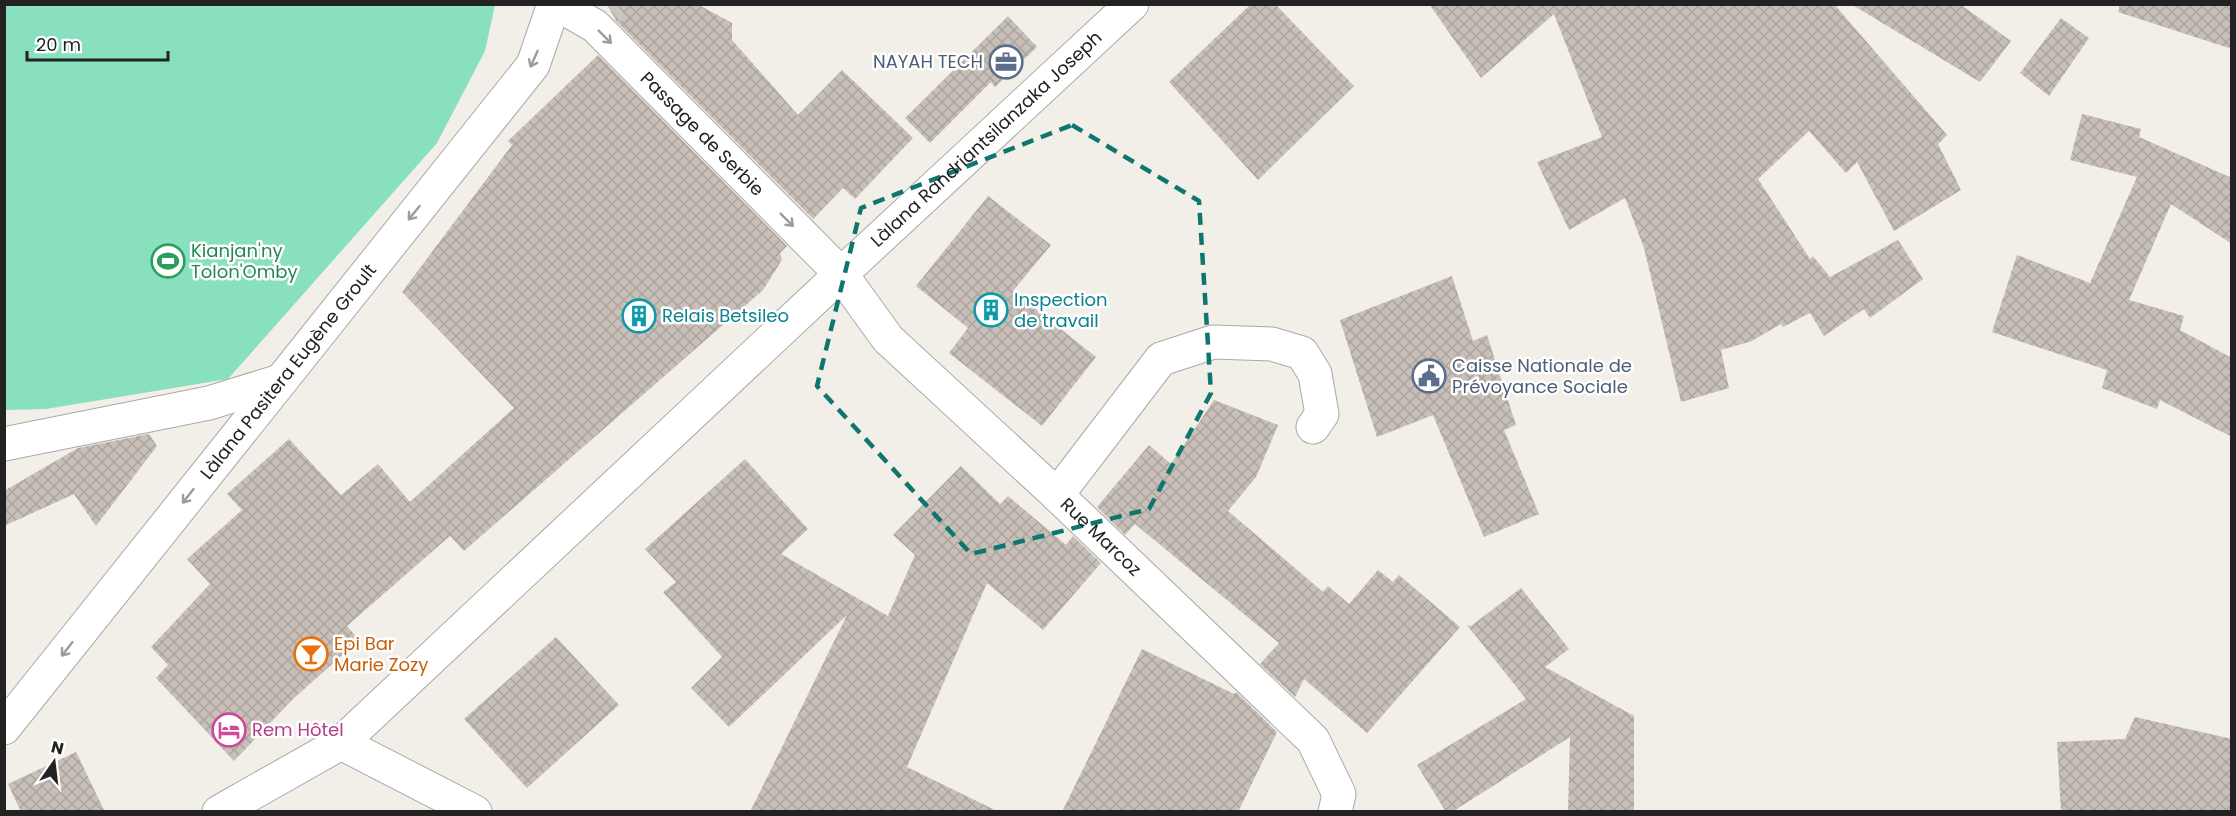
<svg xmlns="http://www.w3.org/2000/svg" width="2236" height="816" font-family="Poppins,sans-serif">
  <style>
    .pitch { fill: #88e0be }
    .building { fill: url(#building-cross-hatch) }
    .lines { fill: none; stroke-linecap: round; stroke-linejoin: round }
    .minor-tunnel { stroke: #c8c6c1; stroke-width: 33; stroke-dasharray: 33 16; stroke-linecap: butt }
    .minor-casing { stroke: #a9a9a9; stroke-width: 35 }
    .minor { stroke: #fff; stroke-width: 33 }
    .oneway { stroke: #9c9c9c }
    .marked { fill: none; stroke: #0f766e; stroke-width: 4.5; stroke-dasharray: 12 8; stroke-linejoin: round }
    .labels { text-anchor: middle; stroke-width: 5; stroke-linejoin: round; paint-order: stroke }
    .service-label { font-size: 18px; fill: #4e5e75; stroke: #fff; text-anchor: end }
    .street-label { font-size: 18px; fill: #222; stroke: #fff }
    .leisure-label { font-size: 18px; fill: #27864d; stroke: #fff; text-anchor: start }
    .culture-label { font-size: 18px; fill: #0d838f; stroke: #fff; text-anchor: start }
    .food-label { font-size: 18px; fill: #c56008; stroke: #fff; text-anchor: start }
    .hotel-label { font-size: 18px; fill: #b23c85; stroke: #fff; text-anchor: start }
  </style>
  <defs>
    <pattern id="building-cross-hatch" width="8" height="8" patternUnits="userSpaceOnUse" patternTransform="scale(1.5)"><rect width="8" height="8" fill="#c7bfb8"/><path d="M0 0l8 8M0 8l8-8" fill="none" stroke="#aba49e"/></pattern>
  </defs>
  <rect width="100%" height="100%" fill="#f2efe9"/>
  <path class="pitch" d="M4,5L5,4L495,5L485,51L437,143L228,379L46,409L5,410Z"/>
  <g class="building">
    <path d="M607,4H697L732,23V40L798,115L842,70L913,138L855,199L843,188L813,219L616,21Z"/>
    <path d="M1251,4H1275L1354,86L1258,180L1169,82Z"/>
    <path d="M1429,4H1834L1947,135L1938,144L1961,190L1894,231L1857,162L1846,173L1809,131L1758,179L1810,259L1813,256L1830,277L1898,240L1923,279L1870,318L1864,309L1824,336L1810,313L1783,327L1781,324L1752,341L1721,350L1729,388L1681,402L1644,248L1625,198L1569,230L1537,162L1602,137L1554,14L1481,78Z"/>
    <path d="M1851,4H1960L2011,41L1980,82Z"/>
    <path d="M2120,4H2232V49L2118,12Z"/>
    <path d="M1008,16L1037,47L995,87L991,82L930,143L905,118Z"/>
    <path d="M2061,18L2089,38L2049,96L2020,73Z"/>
    <path d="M598,55L787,246L780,253L782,260L763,290L464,551L450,536L347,626L359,640L293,699L234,761L156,678L168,665L151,647L210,584L187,559L242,510L227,494L289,439L341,495L378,464L410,502L514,408L402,292L512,145L508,141Z"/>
    <path d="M2082,114L2141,129L2139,137L2232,178V244L2171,204L2129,300L2184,316L2180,330L2232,358V437L2160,400L2157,409L2102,388L2107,370L1992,332L2017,255L2090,283L2137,177L2070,160Z"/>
    <path d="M988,196L1051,245L1013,291L1096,357L1042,426L949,353L968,328L916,286Z"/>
    <path d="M1452,276L1473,341L1487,335L1516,425L1504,430L1539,514L1484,537L1433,415L1377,437L1340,320Z"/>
    <path d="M1214,400L1278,425L1256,477L1228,511L1323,592L1328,586L1349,604L1378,570L1393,582L1399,575L1460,627L1367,733L1304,679L1295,697L1260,664L1279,643L1135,524L1125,535L1097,507L1149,445L1171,464Z"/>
    <path d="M149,434L157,446L96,526L74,494L4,526V491L78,448Z"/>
    <path d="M745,459L808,529L781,554L888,616L915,555L893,535L961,466L1000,504L1008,496L1066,545L1073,536L1101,563L1043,630L987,583L907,767L999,812H750L847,615L729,727L691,688L722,657L663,592L676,582L645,549Z"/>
    <path d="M1521,588L1569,649L1545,667L1634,716V812H1568L1570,737L1452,812H1446L1417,765L1526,699L1467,625L1471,626Z"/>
    <path d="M556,637L619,705L527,788L464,719Z"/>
    <path d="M1142,649L1234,694L1236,692L1277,732L1238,812H1062Z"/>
    <path d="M2135,717L2232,739V812H2061L2057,742L2125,739Z"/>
    <path d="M76,752L105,812H21L8,784Z"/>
  </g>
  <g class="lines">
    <path class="minor-tunnel" d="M610,9L616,4"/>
    <g class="minor-casing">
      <g id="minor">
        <path id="s1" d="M557,4L595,26L841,274L888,339L1057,495L1313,740L1339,794L1335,812"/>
        <path d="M4,444L209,403L280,381"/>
        <path d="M1057,495L1161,359L1213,342L1272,344L1302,353L1315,374L1322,414L1313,427"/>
        <path id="s2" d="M4,728L533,65L554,4"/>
        <path d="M341,743L475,812"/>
        <path id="s3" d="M219,812L341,743L841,274L1132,4"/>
      </g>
    </g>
    <use href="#minor" class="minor"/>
  </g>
  <defs><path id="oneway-shaft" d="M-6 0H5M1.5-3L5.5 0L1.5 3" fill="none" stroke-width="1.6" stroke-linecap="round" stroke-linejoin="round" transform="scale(1.5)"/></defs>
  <g class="oneway">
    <use href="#oneway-shaft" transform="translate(605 37) rotate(45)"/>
    <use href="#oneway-shaft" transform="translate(534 59) rotate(114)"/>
    <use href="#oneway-shaft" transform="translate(414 213) rotate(129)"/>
    <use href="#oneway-shaft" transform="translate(787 220) rotate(45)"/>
    <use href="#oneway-shaft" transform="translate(188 496) rotate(128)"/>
    <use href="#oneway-shaft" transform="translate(67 649) rotate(128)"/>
  </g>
  <path class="marked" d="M1072,125L1199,201L1211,393L1149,509L971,554L817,386L861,208Z"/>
  <defs>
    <g id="office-ring" transform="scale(1.725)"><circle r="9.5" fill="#fff" stroke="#5c6f8a" stroke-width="1.5"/><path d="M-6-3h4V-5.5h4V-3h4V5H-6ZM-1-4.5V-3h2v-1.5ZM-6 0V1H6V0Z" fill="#5c6f8a"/></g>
    <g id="stadium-ring" transform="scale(1.725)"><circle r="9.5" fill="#fff" stroke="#2e9e5b" stroke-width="1.5"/><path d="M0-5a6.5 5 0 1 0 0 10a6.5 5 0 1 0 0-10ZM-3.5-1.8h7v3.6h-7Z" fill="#2e9e5b"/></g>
    <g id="building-ring" transform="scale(1.725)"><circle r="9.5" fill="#fff" stroke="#0f9aa8" stroke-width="1.5"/><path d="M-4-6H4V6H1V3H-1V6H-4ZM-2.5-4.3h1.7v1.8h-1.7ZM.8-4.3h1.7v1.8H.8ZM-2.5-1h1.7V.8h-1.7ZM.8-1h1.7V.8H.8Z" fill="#0f9aa8"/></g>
    <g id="civic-ring" transform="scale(1.725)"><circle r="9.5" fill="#fff" stroke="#5c6f8a" stroke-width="1.5"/><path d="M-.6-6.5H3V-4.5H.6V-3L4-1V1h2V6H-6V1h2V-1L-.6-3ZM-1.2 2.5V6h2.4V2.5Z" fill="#5c6f8a"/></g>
    <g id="bar-ring" transform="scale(1.725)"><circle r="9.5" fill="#fff" stroke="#e8710a" stroke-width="1.5"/><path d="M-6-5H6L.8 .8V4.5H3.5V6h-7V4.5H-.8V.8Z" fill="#e8710a"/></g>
    <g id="hotel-ring" transform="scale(1.725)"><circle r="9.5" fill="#fff" stroke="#d1479c" stroke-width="1.5"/><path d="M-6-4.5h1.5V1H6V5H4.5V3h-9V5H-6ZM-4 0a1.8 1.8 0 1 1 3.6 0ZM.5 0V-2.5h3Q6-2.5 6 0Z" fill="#d1479c"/></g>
  </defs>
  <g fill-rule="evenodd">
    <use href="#office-ring" x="1006" y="62"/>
    <use href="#stadium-ring" x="168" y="261"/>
    <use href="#building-ring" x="991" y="310"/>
    <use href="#building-ring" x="639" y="316"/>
    <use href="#civic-ring" x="1429" y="376"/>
    <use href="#bar-ring" x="311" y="654"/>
    <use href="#hotel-ring" x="229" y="730"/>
  </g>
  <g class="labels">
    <g class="service-label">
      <text x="983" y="68">NAYAH TECH</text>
      <text x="1452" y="372" text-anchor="start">Caisse Nationale de<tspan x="1452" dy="21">Prévoyance Sociale</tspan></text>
    </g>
    <g class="street-label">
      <text dy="6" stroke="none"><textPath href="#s1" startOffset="196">Passage de Serbie</textPath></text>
      <text dy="6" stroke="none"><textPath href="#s3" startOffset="1024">Làlana Randriantsilanzaka Joseph</textPath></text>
      <text dy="6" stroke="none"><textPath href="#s2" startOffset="456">Làlana Pasitera Eugène Groult</textPath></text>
      <text dy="6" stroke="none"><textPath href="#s1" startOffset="764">Rue Marcoz</textPath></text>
    </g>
    <g class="leisure-label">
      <text x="191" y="257">Kianjan'ny<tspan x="191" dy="21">Tolon'Omby</tspan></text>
    </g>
    <g class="culture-label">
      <text x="1014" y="306">Inspection<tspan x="1014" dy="21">de travail</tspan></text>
      <text x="662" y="322">Relais Betsileo</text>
    </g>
    <g class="food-label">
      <text x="334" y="650">Epi Bar<tspan x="334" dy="21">Marie Zozy</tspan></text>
    </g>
    <g class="hotel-label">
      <text x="252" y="736">Rem Hôtel</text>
    </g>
  </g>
  <rect width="2236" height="816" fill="none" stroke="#222222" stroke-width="12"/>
  <g transform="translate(54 762) rotate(14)" stroke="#ffffff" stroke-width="4.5" paint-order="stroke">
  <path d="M0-4.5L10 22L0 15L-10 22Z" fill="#222222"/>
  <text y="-9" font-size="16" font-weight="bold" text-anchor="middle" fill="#222222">N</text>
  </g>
  <path d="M27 51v9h141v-9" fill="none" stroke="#222222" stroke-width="3"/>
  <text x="36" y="51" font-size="18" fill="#222222" stroke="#ffffff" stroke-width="4.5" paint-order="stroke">20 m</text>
</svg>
